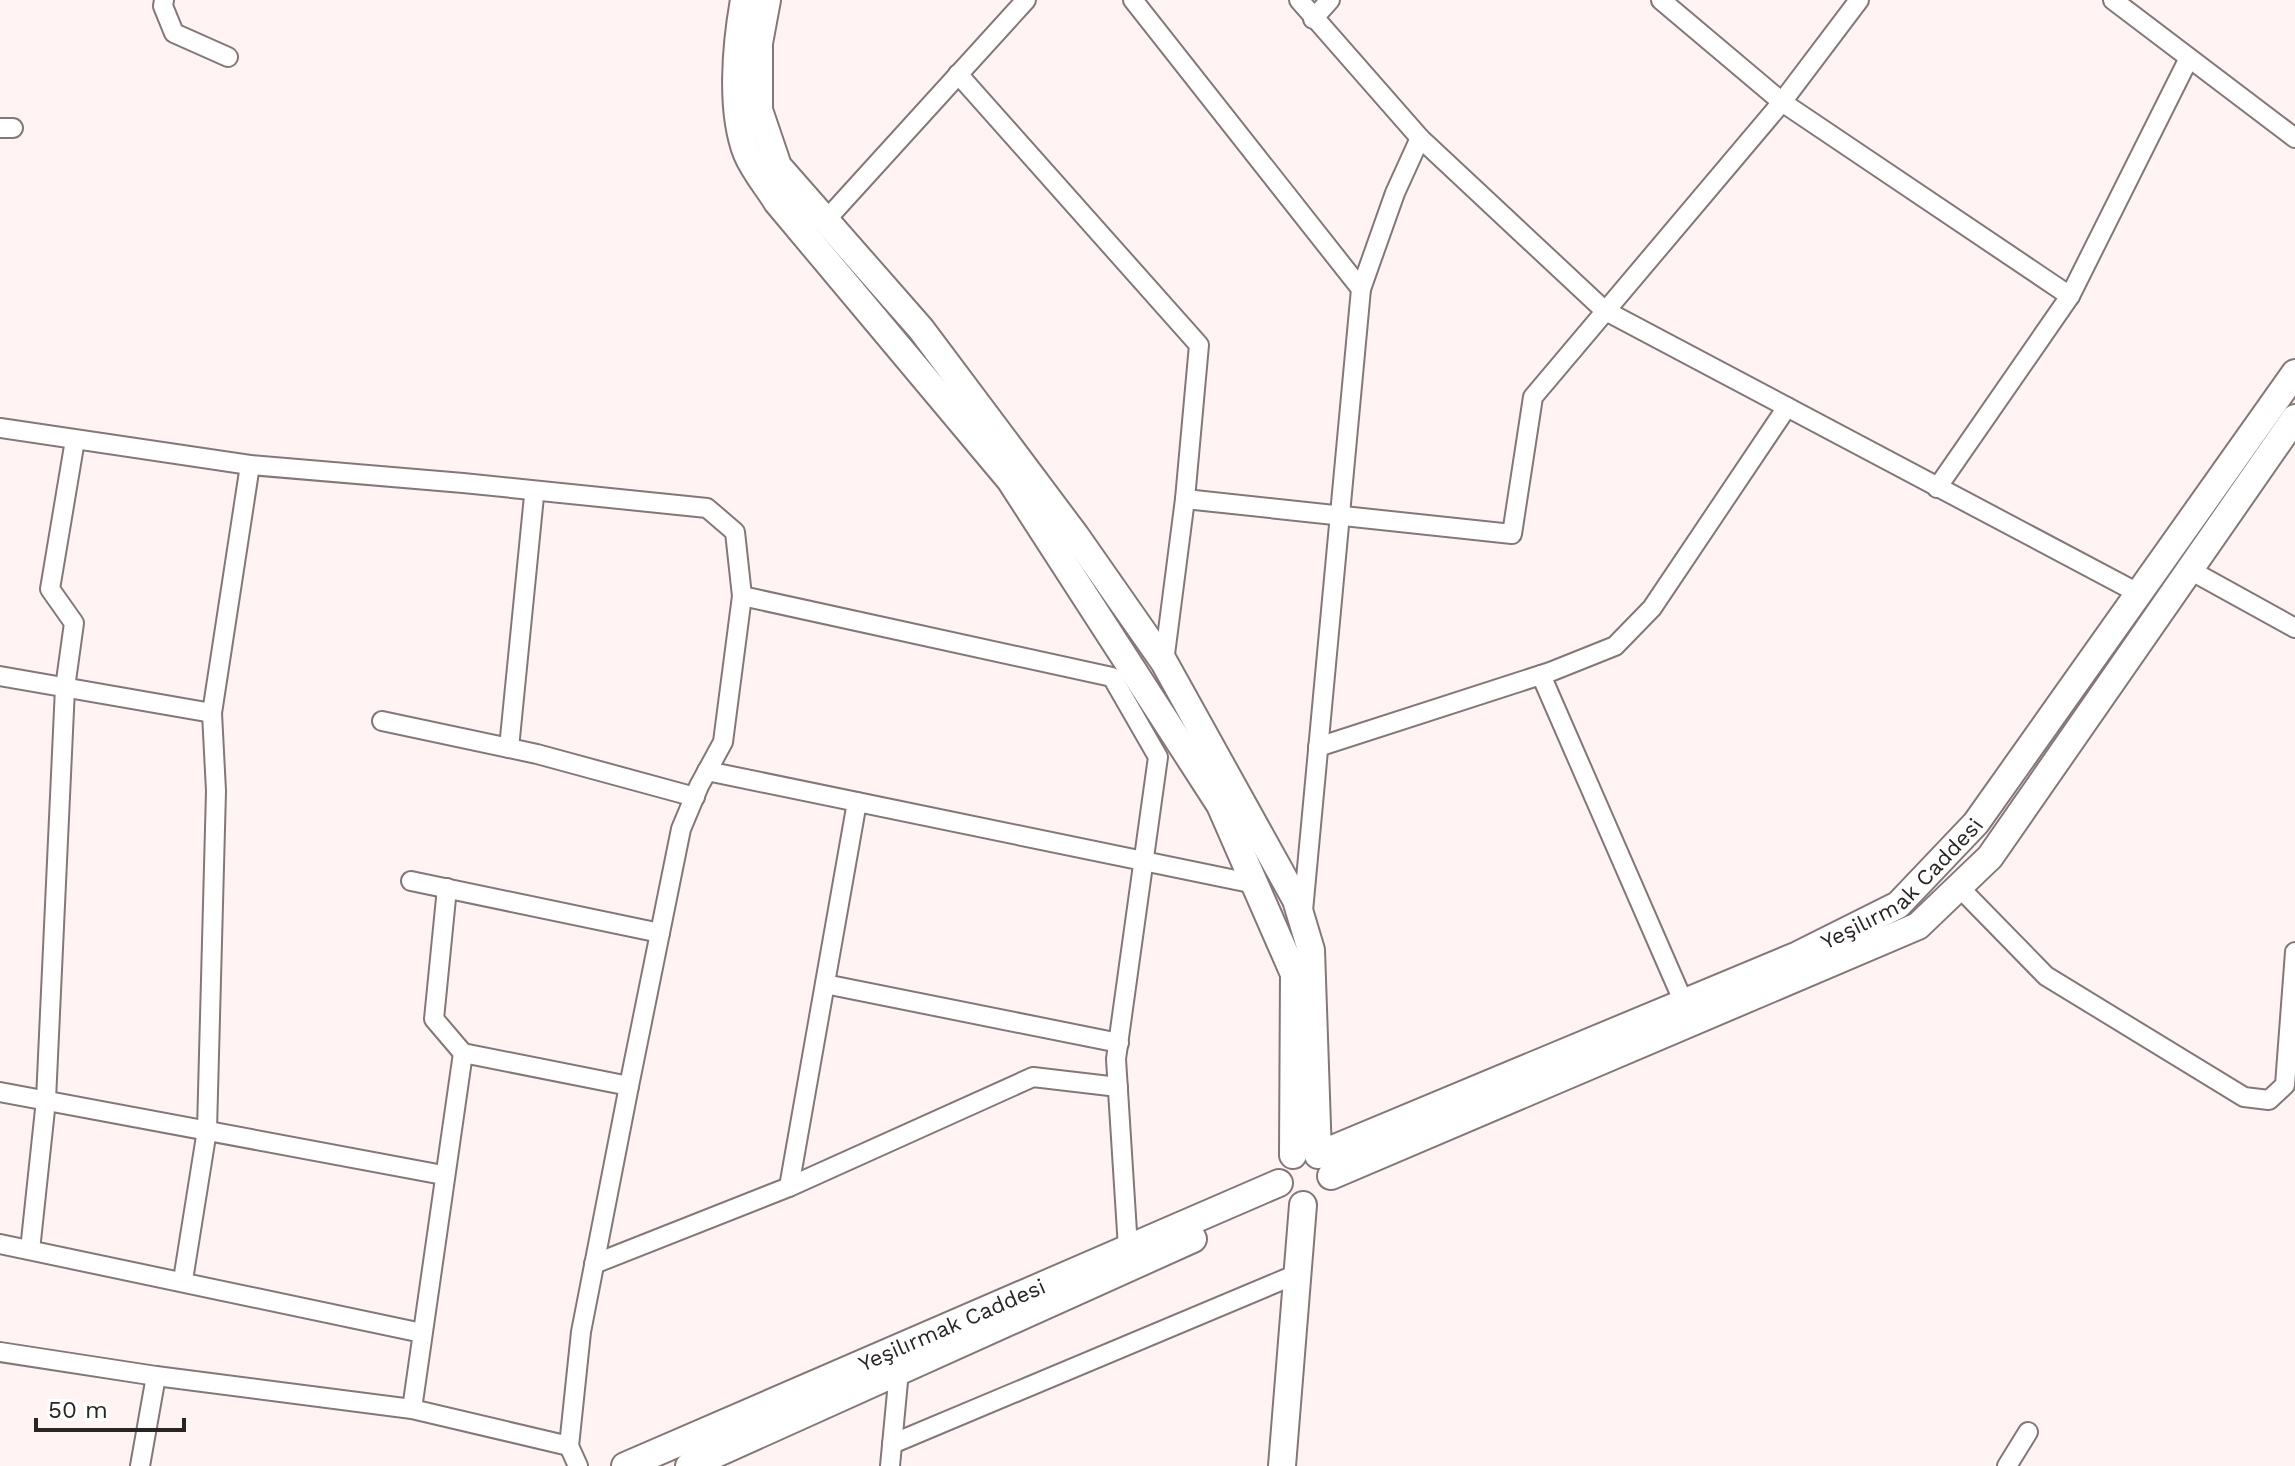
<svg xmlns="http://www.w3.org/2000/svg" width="2295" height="1466" font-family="'Work Sans',sans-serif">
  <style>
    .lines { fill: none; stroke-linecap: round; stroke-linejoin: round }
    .minor-casing { stroke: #847778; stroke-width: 22 }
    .secondary-casing { stroke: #847778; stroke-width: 30 }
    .minor { stroke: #fff; stroke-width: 18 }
    .secondary { stroke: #fff; stroke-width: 26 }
    .labels { text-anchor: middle; stroke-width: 8; stroke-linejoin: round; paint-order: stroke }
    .street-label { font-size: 22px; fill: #2a2525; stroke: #fff }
  </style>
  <rect width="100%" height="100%" fill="#fff3f3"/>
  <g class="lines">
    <g class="minor-casing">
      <g id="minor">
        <path d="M164,0L163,6L174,33L228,57"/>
        <path d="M1133,0L1361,289L1303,911"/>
        <path d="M1299,0L1420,138L1604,310L2138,593"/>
        <path d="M1661,0L1782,102L2070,296"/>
        <path d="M2113,0L2295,138"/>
        <path d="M1313,19L1330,0"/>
        <path d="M958,74L1199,345L1185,499L1164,662"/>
        <path d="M0,128H13"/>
        <path d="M826,220L1026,0"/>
        <path d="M1361,289L1395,193L1420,138"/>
        <path d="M0,428L250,465L463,483L707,508L735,532L742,596L723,742L699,786L681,829L629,1086L581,1332L569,1446L578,1466"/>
        <path d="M1937,488L2070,296L2189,58"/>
        <path d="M1185,499L1512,534L1533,397L1782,102L1859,0"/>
        <path d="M2190,570L2295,628"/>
        <path d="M742,596L1112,677L1158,757L1116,1059L1128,1248"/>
        <path d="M1541,675L1684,1003"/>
        <path d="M0,676L212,713L250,465"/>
        <path d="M382,721L537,754L695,797"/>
        <path d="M1318,747L1550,672L1615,646L1652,608L1787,407"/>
        <path d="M509,748L534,496"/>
        <path d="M707,771L1255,884"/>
        <path d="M411,881L660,933"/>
        <path d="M1959,887L2046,976L2244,1097L2269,1100L2285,1085L2295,952"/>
        <path d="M447,888L434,1019L463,1053"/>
        <path d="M825,984L1119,1043"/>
        <path d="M0,1092L443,1175"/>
        <path d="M789,1187L857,802"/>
        <path d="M0,1244L422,1333"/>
        <path d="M30,1250L46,1100L65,688L74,623L50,589L75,440"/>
        <path d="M594,1264L789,1187L1033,1077L1118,1087"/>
        <path d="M183,1280L207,1130L216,791L212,713"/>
        <path d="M0,1352L156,1376L412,1409"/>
        <path d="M892,1444L1297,1274"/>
        <path d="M569,1446L412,1409L463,1053L629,1086"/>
        <path d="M140,1466L156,1376"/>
        <path d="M890,1466L899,1371"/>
        <path d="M2007,1466L2028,1432"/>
      </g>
    </g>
    <g class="secondary-casing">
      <g id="secondary">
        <path d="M744,0C736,45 730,111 747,154C754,171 768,187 777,202L1010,480L1220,805L1294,974L1293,1155"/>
        <path id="s1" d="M767,0L759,43V110L778,166L921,329L1076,536L1164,662L1296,900L1311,950L1318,1155L1798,955L1898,905L1976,823L2295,373"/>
        <path d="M1331,1176L1918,926L1990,857L2295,418"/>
        <path id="s2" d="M625,1466L1279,1183"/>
        <path d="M689,1466L1193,1239"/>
        <path d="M1282,1466L1303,1205"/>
      </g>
    </g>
    <use href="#minor" class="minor"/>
    <use href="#secondary" class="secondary"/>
  </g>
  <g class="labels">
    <g class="street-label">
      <text dy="8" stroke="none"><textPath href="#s1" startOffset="1976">Yeşilırmak Caddesi</textPath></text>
      <text dy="8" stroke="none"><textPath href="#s2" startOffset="356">Yeşilırmak Caddesi</textPath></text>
    </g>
  </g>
  <path d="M36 1418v12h148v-12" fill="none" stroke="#2a2525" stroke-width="4"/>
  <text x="48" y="1418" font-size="24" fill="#2a2525" stroke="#ffffff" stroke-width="6" paint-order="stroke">50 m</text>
</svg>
